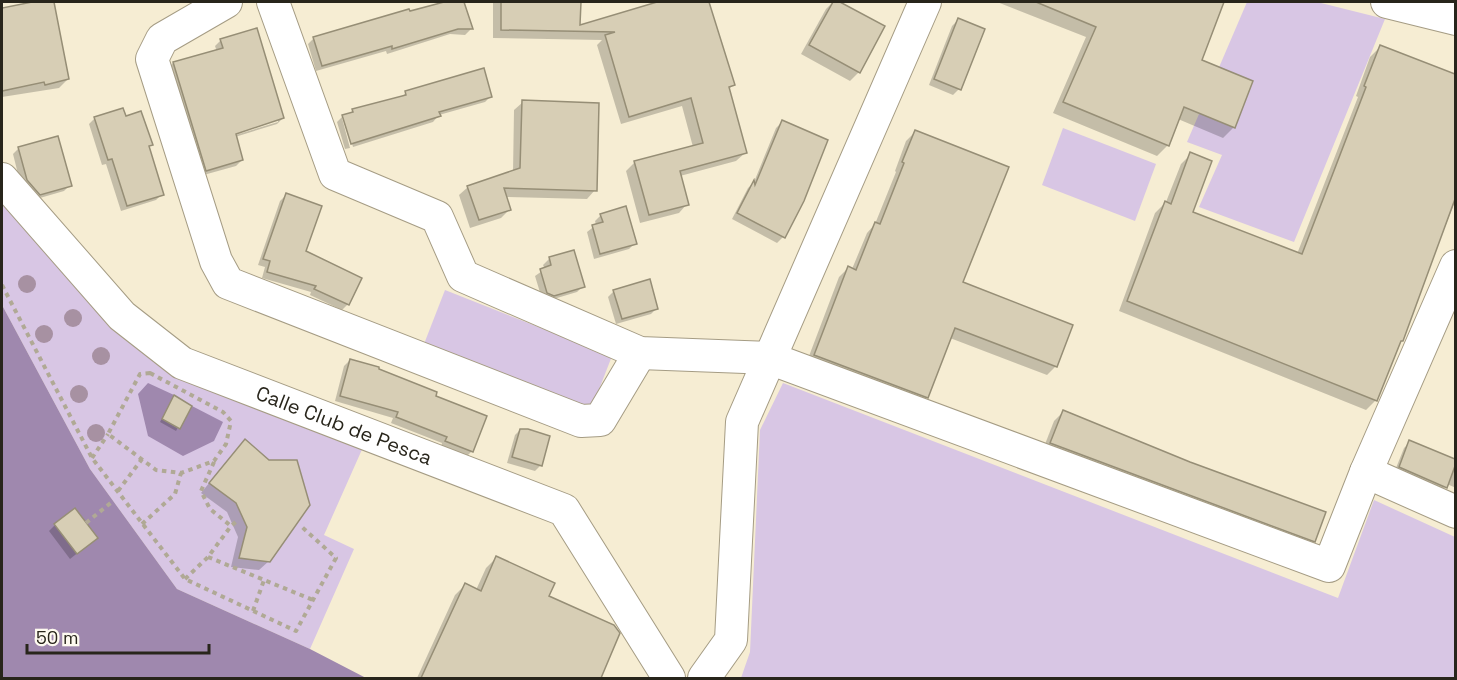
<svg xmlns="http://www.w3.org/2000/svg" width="1457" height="680" font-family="'Space Grotesk',sans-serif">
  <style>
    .green { fill: #d8c6e4 }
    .water { fill: #9f88ae }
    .shadow { fill: #0003; fill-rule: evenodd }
    .building { fill: #d7ceb5; stroke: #968e76; stroke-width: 1.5 }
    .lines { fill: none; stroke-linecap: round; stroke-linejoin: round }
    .minor-casing { stroke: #a59c84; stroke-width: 34 }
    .path { stroke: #b0a995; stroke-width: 4; stroke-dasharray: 4.5 4.5; stroke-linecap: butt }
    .minor { stroke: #fff; stroke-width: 32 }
    .tree { fill: #a791a2 }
    .labels { text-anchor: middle; stroke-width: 4.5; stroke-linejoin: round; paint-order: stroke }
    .street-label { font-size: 20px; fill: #28251b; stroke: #fefaf0 }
  </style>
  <rect width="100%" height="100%" fill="#f6edd3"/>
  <g class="green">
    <path d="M1247,2H1317L1385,19L1294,242L1199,207L1222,155L1187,142Z"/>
    <path d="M1063,128L1156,164L1135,221L1042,185Z"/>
    <path d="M2,194L115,325L364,445L324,535L354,549L310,649L177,589L90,469L2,305Z"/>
    <path d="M445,290L612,356L591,410L424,344Z"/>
    <path d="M783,383L1338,598L1374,500L1455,537V678H741L750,652L760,430Z"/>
  </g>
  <g class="water">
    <path d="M2,305L90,469L177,589L310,649L366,678H2Z"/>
    <path d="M148,383L174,395L162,419L179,429L192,406L223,422L214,441L183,456L148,436L138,394Z"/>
  </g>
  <g class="shadow">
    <path d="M38,2H53L68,79L59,88L2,97V8Z"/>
    <path d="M450,2H463L471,29L465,35L450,34L387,54L386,51L316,71L308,44L314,38Z"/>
    <path d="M493,2H579V27L662,2H707L733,85L728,90L745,153L736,161L680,176L687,204L679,213L640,223L626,171L635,162L693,147L682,106L621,124L597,45L602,40L493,38Z"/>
    <path d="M833,2H837L883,27L859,72L850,81L801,54L826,9Z"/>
    <path d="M997,2H1223L1200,61L1234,127L1223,138L1178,119L1168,145L1157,156L1053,113L1086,37Z"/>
    <path d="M958,20L959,89L953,95L929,85L952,26Z"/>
    <path d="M221,40L283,118L277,124L235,137L242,160L236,166L200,176L167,69L173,63L217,52L215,46ZM278,119V122L229,137L228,135Z"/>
    <path d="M1380,47L1456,76V199L1376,400L1366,410L1119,311L1155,213L1166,202L1181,164L1191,154V213L1297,254L1358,97L1356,96L1370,57Z"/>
    <path d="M406,93L491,96L485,102L439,115L433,122L353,147L345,118H342L350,148L345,149L337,122L343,116L349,115L353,110L401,97Z"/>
    <path d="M523,102L595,190L587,199L506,197L510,209L501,218L470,228L459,195L468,187L513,172L514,110Z"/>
    <path d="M95,118H125L151,145L148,148L162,194L156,200L121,211L106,164L102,165L89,124Z"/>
    <path d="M782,122L801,200L783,237L777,243L732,219L748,188L754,182L776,128Z"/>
    <path d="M915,132L961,283L1056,366L1047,375L950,338L927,397L918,406L806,364L839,277L848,268L852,269L867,233L875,224L896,172L895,171L906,141Z"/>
    <path d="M19,148L70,185L64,191L33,200L21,186L13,154Z"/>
    <path d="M286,195L304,252L348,304L342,310L310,295L311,292L262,278L265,267L258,265L280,201Z"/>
    <path d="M601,215L635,243L629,249L594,259L587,232L596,225L595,221Z"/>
    <path d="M573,252L583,286L577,292L547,301L542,299L535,276L545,269L543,265L549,259Z"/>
    <path d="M614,291L657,308L651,314L616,324L608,297Z"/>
    <path d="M350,360L434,397L472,451L466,457L441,447L442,443L391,423L393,418L335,401L344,366Z"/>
    <path d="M172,400L190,406L176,431L160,422Z"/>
    <path d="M1063,412L1314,541L1305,550L1042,452L1054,421Z"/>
    <path d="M521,429L548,437L541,465L535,471L507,463L515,435Z"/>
    <path d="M1410,442L1456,460V488L1447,484L1439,493L1394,473L1404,448Z"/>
    <path d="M236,450L269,561L259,570L231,567L238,537L227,512L201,493Z"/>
    <path d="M55,525L90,543L70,559L49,531Z"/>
    <path d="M496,558L547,597L618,634L599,678H417L455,595L465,585L476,590L486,568Z"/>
  </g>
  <g class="building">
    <path d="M32,2H54L69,79L45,85L44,82L2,91V8Z"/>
    <path d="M444,2H464L473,29H458L392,49V46L322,66L313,37L409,9L410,11Z"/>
    <path d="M501,2H581L580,25L657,2H709L735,85L729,87L747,153L680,171L689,205L649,215L634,161L703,143L691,98L629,117L605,35L615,32L501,30Z"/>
    <path d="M833,2H840L885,26L860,73L809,45Z"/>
    <path d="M1036,2H1224L1202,60L1253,81L1235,128L1184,107L1169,146L1063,102L1096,27Z"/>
    <path d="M958,18L985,29L961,90L934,79Z"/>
    <path d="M257,28L284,118L236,134L243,160L206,171L173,62L223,48L220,39Z"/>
    <path d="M1380,45L1455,74V199L1403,341H1401L1377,401L1127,301L1165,201L1171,204L1190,152L1212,161L1193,212L1302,254L1366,87L1364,86Z"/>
    <path d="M484,68L492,97L439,112L441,116L351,144L342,115L353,112L352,109L406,95L405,91Z"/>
    <path d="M522,100L599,103L597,191L504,188L511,210L479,220L467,186L520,168Z"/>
    <path d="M123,108L126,116L141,111L153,145L149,146L164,195L127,206L112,159L108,160L94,117Z"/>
    <path d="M782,120L828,140L804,201L785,238L737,213L754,180L755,185Z"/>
    <path d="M915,130L1009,167L963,282L1073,325L1057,367L955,328L928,398L814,355L848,266L856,270L875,222L880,224L904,163L902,162Z"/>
    <path d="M58,136L72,186L40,195L27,180L18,147Z"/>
    <path d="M286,193L322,206L306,251L362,278L349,305L314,289L316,286L267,272L270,261L263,259Z"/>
    <path d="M626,206L637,244L600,254L592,225L603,222L600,214Z"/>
    <path d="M574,250L585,287L554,296L547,293L540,269L551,265L549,257Z"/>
    <path d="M650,279L658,309L622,319L613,290Z"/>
    <path d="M350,359L379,367V369L437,392L436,396L487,416L473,452L445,441L447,437L396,417L398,412L340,396Z"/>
    <path d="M174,395L192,406L180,429L162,419Z"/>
    <path d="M1063,410L1190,462L1326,512L1315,542L1050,443Z"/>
    <path d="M520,429H528L550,436L542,466L512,457Z"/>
    <path d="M245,439L269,460H297L310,505L270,562L239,558L247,527L236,503L209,483Z"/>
    <path d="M1409,440L1455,459V466L1447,488L1399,467Z"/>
    <path d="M75,508L98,538L77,554L54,524Z"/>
    <path d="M496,556L555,583L549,596L614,625L620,633L601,678H421L465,583L481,591Z"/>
  </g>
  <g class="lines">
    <g class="minor-casing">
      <g id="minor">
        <path d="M226,2L162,39L152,59L216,261L228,283L581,421L600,420L640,353"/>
        <path d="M273,2L335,174L437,217L463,276L640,353L769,358L1329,566L1366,472L1456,266"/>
        <path d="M1387,2L1456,19"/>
        <path id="s1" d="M2,179L122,316L182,363L564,510L669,678"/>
        <path d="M1366,472L1456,512"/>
        <path d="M704,678L731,640L742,422L925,2"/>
      </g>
    </g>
    <g class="path">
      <path d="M2,285L92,458L185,579L296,631L336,558L302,527"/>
      <path d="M150,373L223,412L231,421L226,444L214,461L181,473L156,470L108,434L140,374Z"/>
      <path d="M92,458L108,434"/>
      <path d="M214,462L201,491L210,509L231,526"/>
      <path d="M118,491L142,459"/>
      <path d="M86,523L113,501"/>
      <path d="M142,524L175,494L181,473"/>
      <path d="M208,557L313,600"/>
      <path d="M185,579L208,557L231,526L237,521"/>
      <path d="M253,611L264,580"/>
    </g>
    <use href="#minor" class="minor"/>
  </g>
  <g class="tree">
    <circle cx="27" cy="284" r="9"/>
    <circle cx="73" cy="318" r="9"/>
    <circle cx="44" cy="334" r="9"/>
    <circle cx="101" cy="356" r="9"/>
    <circle cx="79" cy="394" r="9"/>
    <circle cx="96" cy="433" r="9"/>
  </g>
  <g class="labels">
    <g class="street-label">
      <text dy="7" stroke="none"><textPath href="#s1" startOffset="432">Calle Club de Pesca</textPath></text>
    </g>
  </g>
  <rect width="1457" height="680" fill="none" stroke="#28251b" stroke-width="6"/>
  <path d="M27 644v9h182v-9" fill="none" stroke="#28251b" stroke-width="3"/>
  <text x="36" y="644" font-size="18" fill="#28251b" stroke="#fefaf0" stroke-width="4.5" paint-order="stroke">50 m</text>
</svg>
